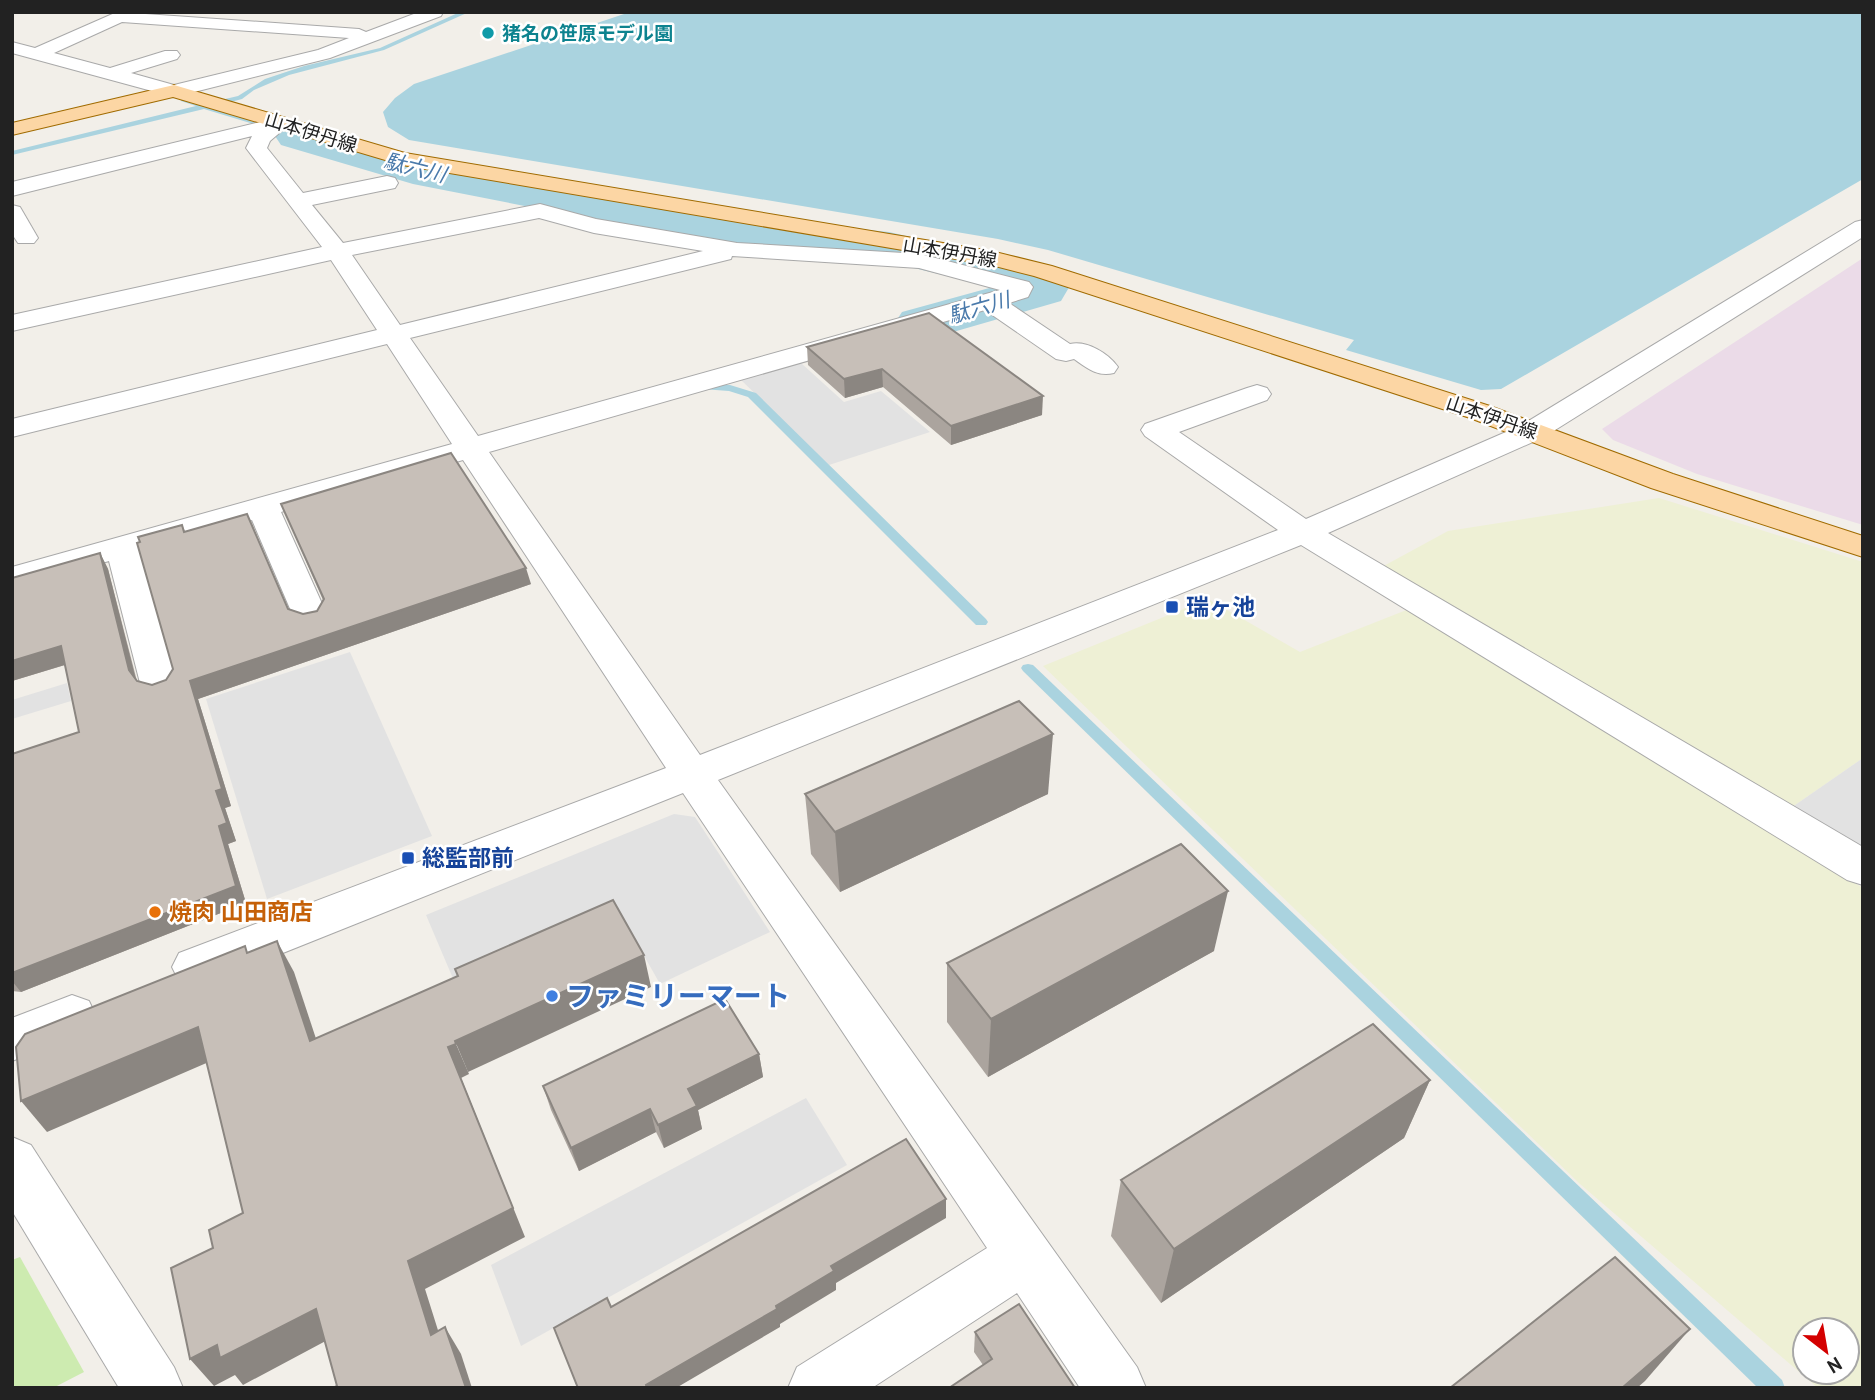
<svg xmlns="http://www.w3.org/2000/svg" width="1875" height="1400" font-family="'PT Sans','Noto Sans JP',sans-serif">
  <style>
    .industrial { fill: #ebdbe8 }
    .farmland { fill: #eef0d5; fill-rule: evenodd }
    .grass { fill: #cdebb0 }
    .parking { fill: #e2e2e2 }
    .water { fill: #aad3df }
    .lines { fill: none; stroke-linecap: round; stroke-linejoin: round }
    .stream { fill: #aad3df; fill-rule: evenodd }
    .river { fill: #aad3df; fill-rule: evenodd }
    .minor-casing { stroke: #a9a9a9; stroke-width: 2 }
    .major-casing { stroke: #a06b00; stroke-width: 2 }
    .minor { fill: #fff; fill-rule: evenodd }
    .major { fill: #fcd6a4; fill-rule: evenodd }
    .wall { fill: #aba49e }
    .shaded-wall { fill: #8b8681 }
    .building { fill: #c7bfb8; stroke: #8b8681; stroke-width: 2 }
    .culture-dot { fill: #0f9aa8; stroke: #fff; stroke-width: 2.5 }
    .transit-dot { fill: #1a4fb4; stroke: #fff; stroke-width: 2.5 }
    .food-dot { fill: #e8710a; stroke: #fff; stroke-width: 2.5 }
    .shop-dot { fill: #3f7fe0; stroke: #fff; stroke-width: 2.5 }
    .labels { text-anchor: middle; stroke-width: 5; stroke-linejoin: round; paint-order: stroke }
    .far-culture-label { font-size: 19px; font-weight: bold; fill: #0d838f; stroke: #fff; text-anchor: start }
    .far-street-label { font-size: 19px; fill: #222; stroke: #fff }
    .far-water-label { font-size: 21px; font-style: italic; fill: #4a7aab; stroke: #fff }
    .transit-label { font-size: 23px; font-weight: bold; fill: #164399; stroke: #fff; text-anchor: start }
    .food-label { font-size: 23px; font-weight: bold; fill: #c56008; stroke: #fff; text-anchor: start }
    .near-shop-label { font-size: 28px; font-weight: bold; fill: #366cbe; stroke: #fff; text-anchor: start }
  </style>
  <rect width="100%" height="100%" fill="#f2efe9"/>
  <path class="industrial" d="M1863,258V525L1697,474L1613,440L1602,429Z"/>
  <g class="farmland">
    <path d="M1659,498L1863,562V758L1788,810L1380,568L1448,531Z"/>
    <path d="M1208,599L1300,652L1409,609L1863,888V1388H1818L1580,1184L1043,666ZM1805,1330H1847V1372H1805Z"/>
  </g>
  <path class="grass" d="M20,1257L84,1372L53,1388H12V1260Z"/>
  <g class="parking">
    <path d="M801,363L844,402L881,391L930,432L829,465L741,380Z"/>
    <path d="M350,652L432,836L267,899L206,699Z"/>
    <path d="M67,683L71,701L12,719V700Z"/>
    <path d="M1863,758V856L1788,810Z"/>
    <path d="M674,814L695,817L770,932L660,984L625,922L460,995L426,915Z"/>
    <path d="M806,1098L847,1165L521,1346L491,1265Z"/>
  </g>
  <path class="water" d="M630,12H1863V179L1501,389L1481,390L1346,350L1354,340L1048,250L998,239L409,140L388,127L383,112L395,98L414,84Z"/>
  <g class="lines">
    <g class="stream">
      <path d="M460,12H469L384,50L289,75L254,90L242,99L212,107L299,134V138L204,109L12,155V151L196,106L181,101V99L204,104L238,96L265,79L304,66L380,48Z"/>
      <path d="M706,384L730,385L756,393L986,619L988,622L986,625H976L748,397L729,391L702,389V385Z"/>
      <path d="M1028,664L1033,665L1782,1380L1785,1388H1758L1023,671L1021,668L1023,665Z"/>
    </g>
    <path class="river" d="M296,123L419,158L683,207L766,220L889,232L1064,273L1071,284L1061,301L922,341L902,336L894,324L902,312L993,287L889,262L766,250L683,237L413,184L281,145L275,136L281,127Z"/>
    <g class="minor-casing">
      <g id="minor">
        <path d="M117,12L359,29L366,32L419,12H443L441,16L330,58L174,97L12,53V42L35,48ZM122,22L349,38L318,50L174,85L131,73L177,59L180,55L177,51H165L110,68L54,53Z"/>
        <path d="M281,117L288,119L291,123L270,141L267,148L303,193L387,176L395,178L398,183L395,188L312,205L343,243L540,204L596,219L737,243L920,254L1029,282L1033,287L1028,297L1009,303L1070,344C1087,340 1109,354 1118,367L1114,373C1097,377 1087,368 1074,359L1066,361L1056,359L985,310L489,452L700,755L1278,530L1145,436L1141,430L1145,424L1247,388L1257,385L1267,388L1271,394L1267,400L1179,432L1306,519L1522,425L1855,222L1863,220V237L1544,437L1328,533L1863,847V885L1847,880L1301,545L718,780L1137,1367L1146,1388H1080L1017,1293L872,1388H788L797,1367L987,1248L683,793L213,981L196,986L179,981L172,967L179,953L666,768L463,460L281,512L328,617L323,625L310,628L297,625L252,520L140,552L179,687L173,696L160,700L147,696L141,687L109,561L12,588V567L452,444L387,344L12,437V419L377,330L331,260L12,331V315L322,247L246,148L252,136L12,196V182ZM539,218L594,233L703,251L400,325L352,255ZM732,256L919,268L1000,290L478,436L410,338L731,259Z"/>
        <path d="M12,205L20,207L38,238L34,243H18L12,234Z"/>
        <path d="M72,995L89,1001L96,1016L89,1031L12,1061V1018Z"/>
        <path d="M12,1137L31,1145L174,1367L183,1388H119L12,1211Z"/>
      </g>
    </g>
    <g class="major-casing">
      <path id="major" d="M174,85L405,153L991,251L1052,266L1490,406L1673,474L1863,536V557L1651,488L1470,418L1034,276L991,265L402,165L173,97L12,135V123Z"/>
    </g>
    <use href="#minor" class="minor"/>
    <use href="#major" class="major"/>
  </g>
  <g class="wall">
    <path d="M807,347L1042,415L951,445L883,387L845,398L808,365Z"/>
    <path d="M281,504L531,584L198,699L231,806L225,808L236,841L228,844L246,903L21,992L12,991V749L13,754L79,732L65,665L12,681V578L100,553L108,569L137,681L152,685L166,680L173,669L182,525L185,531L288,609L303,614L317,611L323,600Z"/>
    <path d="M805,794H1048L840,892L811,854Z"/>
    <path d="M1214,951L988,1077L947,1022V963Z"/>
    <path d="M759,1054L763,1077L698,1110L702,1129L664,1148L656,1132L579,1171L551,1110L543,1086Z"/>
    <path d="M1430,1080L1404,1138L1161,1303L1111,1236L1121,1180Z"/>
    <path d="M975,1332L1075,1388L983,1365L974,1352Z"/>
  </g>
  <g class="shaded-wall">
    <path d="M882,369L883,387L845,398L844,379Z"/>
    <path d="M1043,396L1042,415L951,445V426Z"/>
    <path d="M100,553L108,569L138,688L129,670Z"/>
    <path d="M526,568L531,584L198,699L231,806L225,808L236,841L228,844L246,903L21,992L12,981V973L219,826L190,681Z"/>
    <path d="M61,646L71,663L12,681V661Z"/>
    <path d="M1053,734L1048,794L840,892L835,832Z"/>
    <path d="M1228,891L1214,951L988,1077L991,1019Z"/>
    <path d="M277,941L294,972L327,1072L310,1041Z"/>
    <path d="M644,955L651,987L468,1072L455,1041Z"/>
    <path d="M198,1027L218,1058L47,1132L21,1101Z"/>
    <path d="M456,1044L469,1074L461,1078L525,1237L425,1289L448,1362L431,1335L408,1261L448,1047Z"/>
    <path d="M759,1054L763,1077L698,1110L702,1129L664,1148L658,1125L688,1089Z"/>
    <path d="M1430,1080L1404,1138L1161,1303L1174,1249Z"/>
    <path d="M650,1109L656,1132L579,1171L571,1148Z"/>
    <path d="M946,1199V1218L836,1283V1290L780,1324V1327L676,1388H647L646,1385L776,1306L831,1266Z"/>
    <path d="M316,1309L335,1336L243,1385L235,1375L214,1386L190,1359L217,1345Z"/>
    <path d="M445,1327L461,1354L472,1388H466Z"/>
    <path d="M1690,1329L1645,1381L1637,1388H1622Z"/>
  </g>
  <g class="building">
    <path d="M929,313L1043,396L951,426L882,369L844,379L807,347Z"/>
    <path d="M451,453L526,568L190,681L222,789L216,791L227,823L219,826L236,886L12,973V754L79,732L61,646L12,661V578L100,553L129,670L137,681L152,685L166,680L173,669L137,543L140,542L138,537L182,525L184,532L247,514L288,609L303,614L317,611L324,599L281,504Z"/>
    <path d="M1019,701L1053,734L835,832L805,794Z"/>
    <path d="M1181,844L1228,891L991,1019L947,963Z"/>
    <path d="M613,900L644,955L455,1041L456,1044L448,1047L513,1208L408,1261L431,1335L445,1327L466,1388H333L337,1386L316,1309L220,1358L217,1345L190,1359L171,1268L213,1248L209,1230L243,1213L198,1027L21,1101L16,1047L25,1034L245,946L247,953L277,941L310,1041L458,976L455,969Z"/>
    <path d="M725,999L759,1054L688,1089L697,1106L658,1125L650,1109L571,1148L543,1086Z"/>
    <path d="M1373,1024L1430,1080L1174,1249L1121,1180Z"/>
    <path d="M906,1139L946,1199L831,1266L834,1271L776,1306L777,1309L646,1385L647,1388H578L554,1328L607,1298L611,1307Z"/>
    <path d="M1615,1257L1690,1329L1622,1388H1450Z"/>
    <path d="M1019,1304L1075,1388H949L992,1359L975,1332Z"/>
  </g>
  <circle class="culture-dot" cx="488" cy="33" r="7"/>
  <g class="transit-dot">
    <rect x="1165" y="600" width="14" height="14" rx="3.5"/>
    <rect x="401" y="851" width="14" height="14" rx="3.5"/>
  </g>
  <circle class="food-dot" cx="155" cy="912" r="7"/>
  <circle class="shop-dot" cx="552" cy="996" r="7"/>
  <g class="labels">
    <g class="far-culture-label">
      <text x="502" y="40">猪名の笹原モデル園</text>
    </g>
    <g class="far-street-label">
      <text transform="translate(311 132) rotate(17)" y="7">山本伊丹線</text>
      <text transform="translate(950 252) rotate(10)" y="7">山本伊丹線</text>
      <text transform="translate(1492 417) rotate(19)" y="7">山本伊丹線</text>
    </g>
    <g class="far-water-label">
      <text transform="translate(415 168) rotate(14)" y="7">駄六川</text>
      <text transform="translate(979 308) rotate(-16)" y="7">駄六川</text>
    </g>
    <g class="transit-label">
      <text x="1186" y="615">瑞ヶ池</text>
      <text x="422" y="866">総監部前</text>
    </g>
    <g class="food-label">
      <text x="169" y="920">焼肉 山田商店</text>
    </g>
    <g class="near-shop-label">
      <text x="566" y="1006">ファミリーマート</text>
    </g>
  </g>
  <rect width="1875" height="1400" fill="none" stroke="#222222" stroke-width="28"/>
  <g transform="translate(1826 1351) rotate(149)"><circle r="33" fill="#ffffff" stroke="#a7a7a7" stroke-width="2"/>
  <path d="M0-5L12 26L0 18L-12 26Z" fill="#d40000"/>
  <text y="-10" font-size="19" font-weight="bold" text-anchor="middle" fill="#222222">N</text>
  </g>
</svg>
